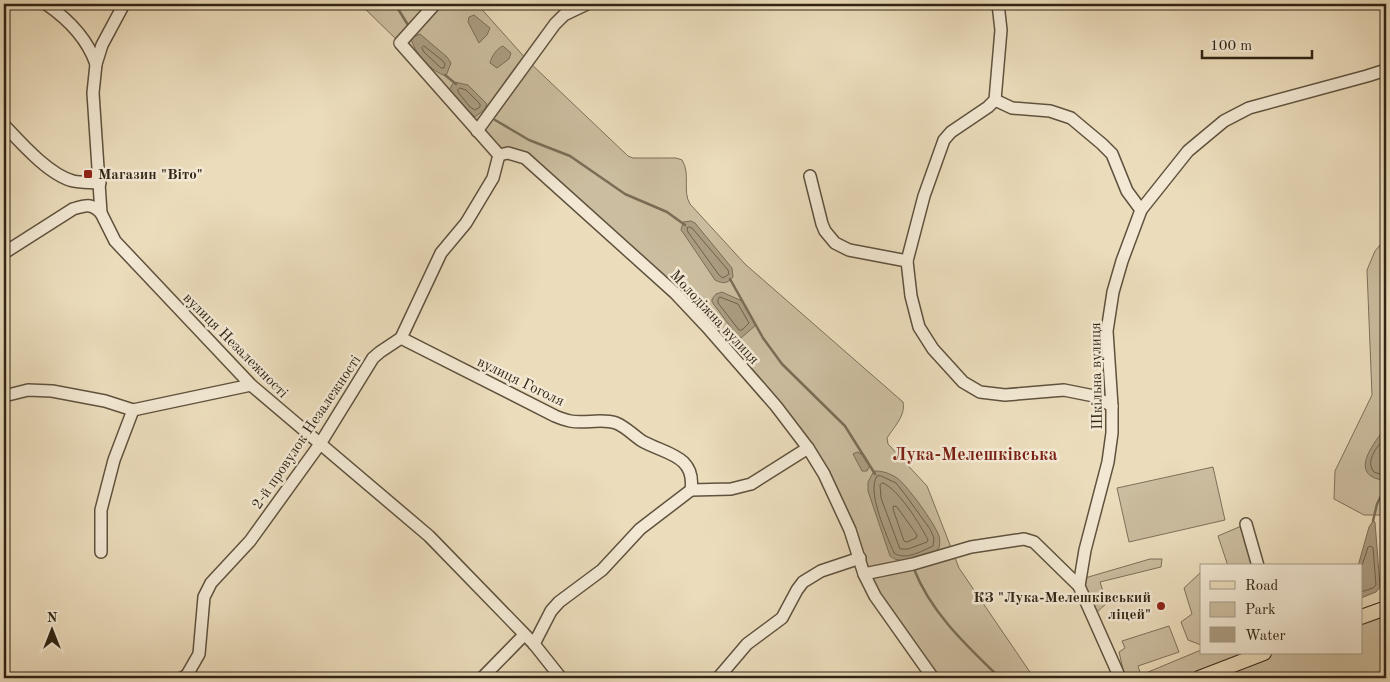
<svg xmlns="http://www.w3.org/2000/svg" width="1390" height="682" font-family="'Old Standard TT',serif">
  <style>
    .green { fill: #cbbd9f; stroke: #7e705a }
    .water { fill: #ab9d82; stroke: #7a6d56 }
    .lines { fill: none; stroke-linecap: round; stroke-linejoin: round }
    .shore { stroke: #6e604b; stroke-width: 1 }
    .stream { stroke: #7a6d56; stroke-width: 2.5 }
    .minor-casing { stroke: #5f523e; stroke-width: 14 }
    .major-casing { stroke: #302414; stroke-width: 16 }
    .minor { stroke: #f2e8d3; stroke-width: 11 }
    .major { stroke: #ebdcbb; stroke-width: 14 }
    .poi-dot { fill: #8f2418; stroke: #f2e8d3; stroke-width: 2 }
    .labels { text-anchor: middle; stroke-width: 5; stroke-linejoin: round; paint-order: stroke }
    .poi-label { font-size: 15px; font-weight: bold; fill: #302414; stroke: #f2e8d3; text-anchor: start }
    .street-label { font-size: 15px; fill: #302414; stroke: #f2e8d3 }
    .quarter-label { font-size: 18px; font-weight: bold; fill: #7a1f14; stroke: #f2e8d3 }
  </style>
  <rect width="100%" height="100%" fill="#ebdcbb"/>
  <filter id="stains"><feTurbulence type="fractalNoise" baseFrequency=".004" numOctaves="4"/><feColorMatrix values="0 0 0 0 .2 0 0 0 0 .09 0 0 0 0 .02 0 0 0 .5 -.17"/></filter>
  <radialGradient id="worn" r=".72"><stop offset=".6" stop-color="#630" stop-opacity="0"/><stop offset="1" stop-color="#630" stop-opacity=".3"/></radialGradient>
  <g class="green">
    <path d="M360,4H477L528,61L628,156L633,158H676L682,160C691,174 682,191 690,204L745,264L903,402C906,415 894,427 887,438L888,444L927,486L959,568L1034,678H933L875,596L824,474L707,327L525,158L499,155L400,43Z"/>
    <path d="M1386,238V515H1364L1334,499L1335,471L1372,395L1367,270L1375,251Z"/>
    <path d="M1213,467L1225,520L1129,542L1117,488Z"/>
    <path d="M1246,524L1258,566H1228L1218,536Z"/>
    <path d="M1150,559H1162L1161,567L1100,582L1107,603L1097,612L1084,587L1085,578Z"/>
    <path d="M1200,573L1201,574V647V645L1188,640L1181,622L1192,614L1184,588Z"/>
    <path d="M1386,608V678H1125L1119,652L1125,648L1122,641L1169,626L1179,652L1138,666L1141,675L1201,650V653H1361V617Z"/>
  </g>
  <g class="water">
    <path d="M474,15L490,28L487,35L479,43L468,22L469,17Z"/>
    <path d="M420,34L447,57L451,63L446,76C432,72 414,53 411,38Z"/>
    <path d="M503,46L511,53L509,59L497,68L490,63C491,57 497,48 503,46Z"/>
    <path d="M454,82L468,85L487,104L485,109L475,117L467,110L449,90Z"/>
    <path d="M691,221L695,223L732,268L733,277C727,284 723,284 715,280L684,234L681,230L683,222Z"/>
    <path d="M722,292L742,301L756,325L741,338L738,337L712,302V299L716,294Z"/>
    <path d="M1386,427V481C1382,480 1375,479 1371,476C1354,465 1379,437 1386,427Z"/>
    <path d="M857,452L864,455L870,465L867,471H862L853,454Z"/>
    <path d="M874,471C883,471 889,473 897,478C907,485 935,524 939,536C940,540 940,544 939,548L936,551C922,556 904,567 890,556L868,491V482Z"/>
    <path d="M1373,521L1375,522L1380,587L1376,592L1361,598V566H1358L1369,527Z"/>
  </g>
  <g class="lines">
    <g class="shore">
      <path d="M424,46L443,61L445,64L444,68H441L424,52L422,48Z"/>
      <path d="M460,88L466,90L480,104V107L475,110L470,107L458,92V90Z"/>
      <path d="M689,227L692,228L728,270L729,274L723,278L719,275L688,232L687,228Z"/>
      <path d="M720,297L738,304L749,323L742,330H739L718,303V300Z"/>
      <path d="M1386,436C1379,445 1364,460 1374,472L1386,476"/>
      <path d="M881,476L896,483L904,493L930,529L934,538L933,546C922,551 905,561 894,553C887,536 866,491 877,476Z"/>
      <path d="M883,483C899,490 920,524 928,540L927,542L908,549H900L881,498L880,485Z"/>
      <path d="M894,506L897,507L917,535L916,538L907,542L904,541L893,509Z"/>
      <path d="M1361,569L1368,547L1371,546L1373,548L1376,585L1373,588L1361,592"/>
    </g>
    <g class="stream">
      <path d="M395,4L408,25"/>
      <path d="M445,75L456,84"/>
      <path d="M495,120L529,140L570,156L625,194L667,212L685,225"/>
      <path d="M730,279L763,338L782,364L845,426L875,474"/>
      <path d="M1373,521L1377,504L1383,492"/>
      <path d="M914,569C931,613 967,646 1000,678"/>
    </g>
    <g class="minor-casing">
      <g id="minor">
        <path d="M46,4C68,19 87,38 96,64"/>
        <path d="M124,4L102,45L96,64L93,93L101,213L115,241L251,385L429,536L534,644L561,678"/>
        <path d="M435,4L400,43L499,155L508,153L525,158L675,293L707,327L776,406L808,448L824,474L850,530L864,574L875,596L933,678"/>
        <path d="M998,4L1001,30L995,100L988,107L951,132L944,140L924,196L907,261L911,296L919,327L933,349L963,382L980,392L1005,395L1064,390L1094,396L1112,406"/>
        <path d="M995,100L1012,108L1050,111L1071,118L1102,144L1112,154L1127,191L1141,210"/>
        <path d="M4,125C21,143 49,175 73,181C81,183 91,182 100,183"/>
        <path d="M477,131L555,24L564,15L587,4"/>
        <path d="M810,176L822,224L825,231L835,243L849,250L907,261"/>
        <path d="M4,253L73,209C86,205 91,203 101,213"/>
        <path d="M401,338L555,416C560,418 565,420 570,421C585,424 601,418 616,423C626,427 633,435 642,441C665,454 696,455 691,490L640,529L602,570L559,602L551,611L534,644"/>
        <path d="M4,396L28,390L52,391L105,401L133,410L251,385"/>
        <path d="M691,490L731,489L751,484L808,448"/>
        <path d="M1246,524L1258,566"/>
        <path d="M101,552V510L114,460L133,410"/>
        <path d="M864,574L913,564L971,547L1024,539L1034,542L1079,586"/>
        <path d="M182,678L187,675L199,654L204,597L211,583L250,541L320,444L373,358L380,352L401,338L441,253L466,223L493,178L499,155"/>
        <path d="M482,678L524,635"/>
        <path d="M718,678L747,644L782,618L797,590L803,582L821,571L860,558"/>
        <path d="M1120,678L1079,586L1085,550L1108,462L1112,433V406L1107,331L1113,292L1122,261L1141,210L1188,151L1224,121L1249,108L1367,76L1386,70"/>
      </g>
    </g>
    <g class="major-casing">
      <g id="major">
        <path d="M1361,617L1386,608"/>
        <path d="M1199,678L1264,653"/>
      </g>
    </g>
    <use href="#minor" class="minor"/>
    <use href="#major" class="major"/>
  </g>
  <g class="poi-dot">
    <rect x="83" y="169" width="10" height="10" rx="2.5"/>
    <circle cx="1161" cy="606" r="5"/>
  </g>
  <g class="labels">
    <g class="poi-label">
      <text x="98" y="179">Магазин "Віто"</text>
      <text x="1151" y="602" text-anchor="end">КЗ "Лука-Мелешківський<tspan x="1151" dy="17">ліцей"</tspan></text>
    </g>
    <g class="street-label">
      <text transform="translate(715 317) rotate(47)" y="5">Молодіжна вулиця</text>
      <text transform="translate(236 345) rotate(45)" y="5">вулиця Незалежності</text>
      <text transform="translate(1096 376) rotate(-91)" y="5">Шкільна вулиця</text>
      <text transform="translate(521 381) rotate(26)" y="5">вулиця Гоголя</text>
      <text transform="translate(306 432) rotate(-56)" y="5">2-й провулок Незалежності</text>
    </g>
    <g class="quarter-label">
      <text x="975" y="460">Лука-Мелешківська</text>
    </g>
  </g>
  <rect width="1390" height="682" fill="none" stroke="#ebdcbb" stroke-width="20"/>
  <rect x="5" y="5" width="1380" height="672" fill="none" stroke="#302414" stroke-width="2.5"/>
  <rect x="10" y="10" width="1370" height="662" fill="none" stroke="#302414"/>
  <rect x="1200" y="564" width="162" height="90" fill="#f2e8d3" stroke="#a49a87"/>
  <rect x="1210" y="581" width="25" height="8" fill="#ebdcbb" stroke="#a49a87"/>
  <text x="1245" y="590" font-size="15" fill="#302414">Road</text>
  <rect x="1210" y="602" width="25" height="15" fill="#cbbd9f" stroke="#a49a87"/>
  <text x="1245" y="614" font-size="15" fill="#302414">Park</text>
  <rect x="1210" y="627" width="25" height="15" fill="#ab9d82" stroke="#a49a87"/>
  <text x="1245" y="640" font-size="15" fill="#302414">Water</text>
  <g transform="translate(52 630)" stroke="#f2e8d3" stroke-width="4" paint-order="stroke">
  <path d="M0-4L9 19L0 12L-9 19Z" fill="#302414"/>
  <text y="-8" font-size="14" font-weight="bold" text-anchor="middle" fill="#302414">N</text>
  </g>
  <path d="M1202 50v8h110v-8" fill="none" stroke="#302414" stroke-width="2.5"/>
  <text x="1210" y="50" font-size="15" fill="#302414" stroke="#f2e8d3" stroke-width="4" paint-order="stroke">100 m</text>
  <rect width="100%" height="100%" filter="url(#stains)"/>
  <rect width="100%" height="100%" fill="url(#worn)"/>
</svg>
